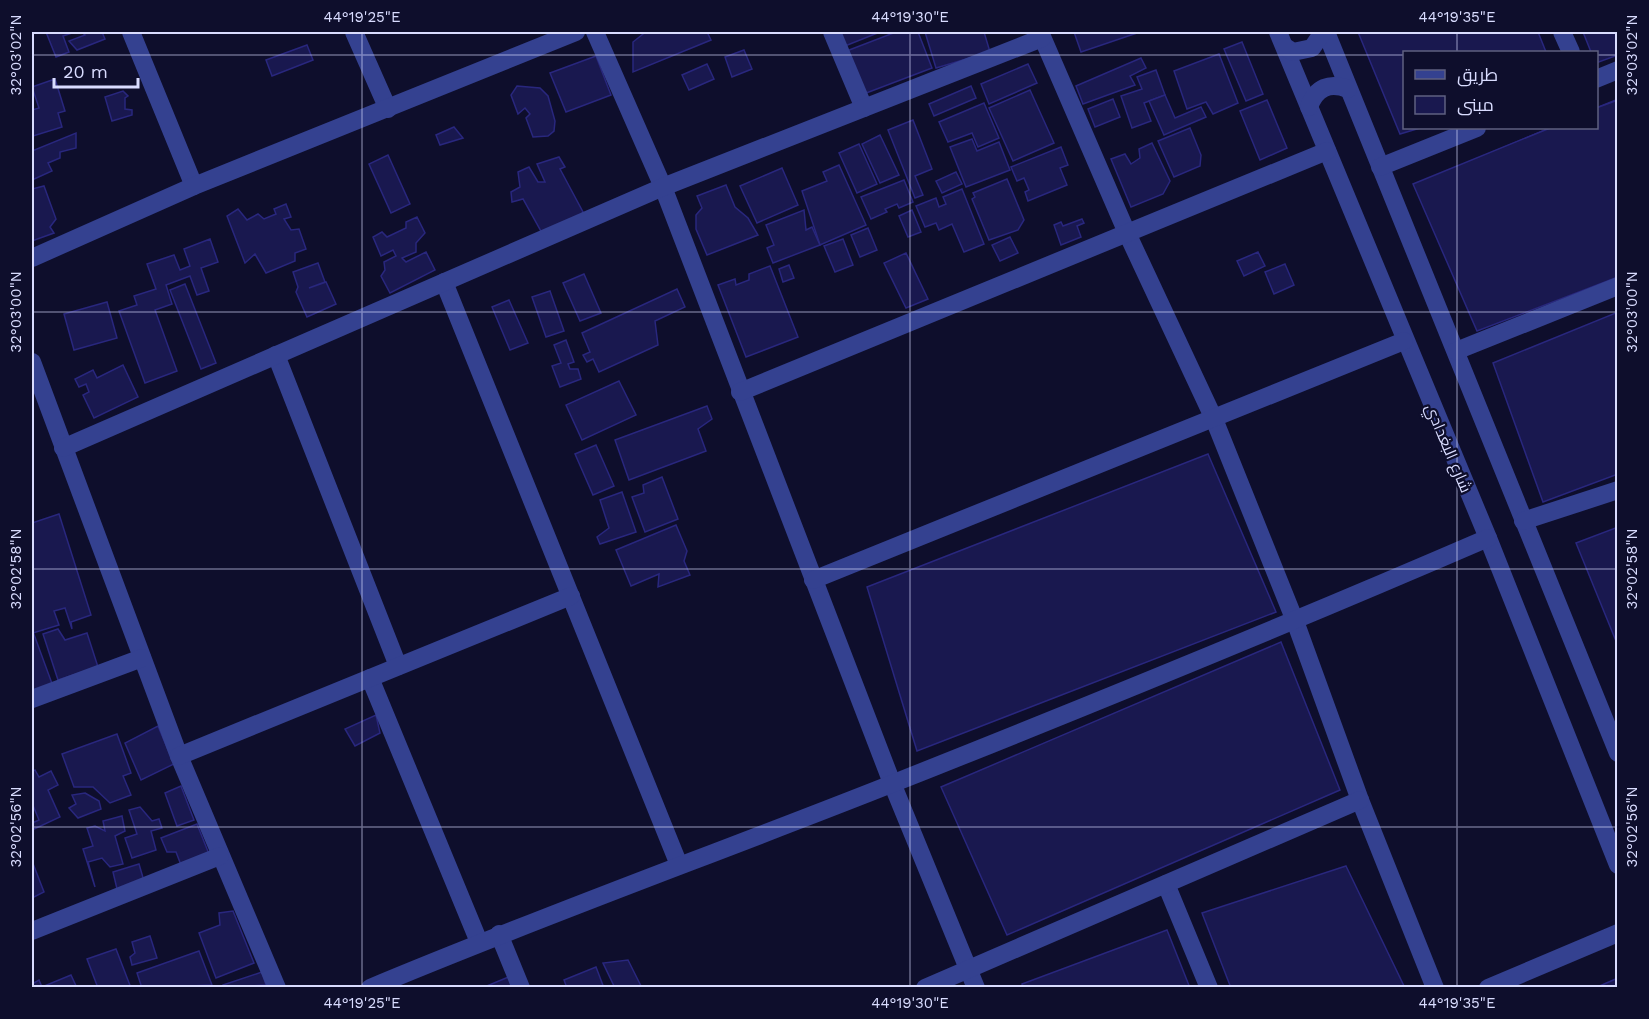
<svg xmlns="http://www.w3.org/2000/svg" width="1649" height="1019" font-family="'Work Sans',Cairo,sans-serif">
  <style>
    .building { fill: #19184f; stroke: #29277e; stroke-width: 1.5 }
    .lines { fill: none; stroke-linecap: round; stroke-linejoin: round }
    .minor { stroke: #344190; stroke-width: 18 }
    .ticks { fill: none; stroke: #d9dcff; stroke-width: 1.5; stroke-opacity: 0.45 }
    .labels { text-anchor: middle; stroke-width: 4.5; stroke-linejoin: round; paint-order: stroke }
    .street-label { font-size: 16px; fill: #d9dcff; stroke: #0e0e2c }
    .neatline { fill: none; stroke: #d9dcff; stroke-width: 2 }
    .ticks-label { font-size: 15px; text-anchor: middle; fill: #d9dcff }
  </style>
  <rect width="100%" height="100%" fill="#0e0e2c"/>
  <g class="building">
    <path d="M46,32H75L63,36L69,52L56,57Z"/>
    <path d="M82,32H102L105,39L77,50L69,41L85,35Z"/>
    <path d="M642,32H707L711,40L633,72V42L643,34Z"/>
    <path d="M839,32H880L845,46Z"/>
    <path d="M896,32H918L932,68L861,95L844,52Z"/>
    <path d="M925,32H984L990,52L936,68Z"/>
    <path d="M1074,32H1140L1081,52Z"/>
    <path d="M1358,32H1538L1546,52H1404V128H1420L1400,134Z"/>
    <path d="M1583,32H1618V55L1596,63V52H1591Z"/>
    <path d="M1242,42L1263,94L1246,101L1224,49Z"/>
    <path d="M307,45L313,60L272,76L266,60Z"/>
    <path d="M744,50L752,69L732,77L725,57Z"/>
    <path d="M1219,54L1238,103L1213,114L1206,102L1187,109L1174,71Z"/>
    <path d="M596,56L611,95L566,112L550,73Z"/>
    <path d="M1141,58L1146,68L1130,76L1135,85L1083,104L1076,86Z"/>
    <path d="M707,64L714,79L689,90L682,75Z"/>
    <path d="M1028,64L1037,83L989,104L981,84Z"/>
    <path d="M1156,70L1165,95L1144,103L1151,121L1132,128L1121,96L1142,89L1137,77Z"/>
    <path d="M55,79L65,111L58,113L62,127L33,136L32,110L39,108L32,87Z"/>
    <path d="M517,86L540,88L548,96L555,121L554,131L548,136L533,137L526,118L530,114L525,108L518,114L511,95Z"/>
    <path d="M971,86L976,98L934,116L929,104Z"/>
    <path d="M1030,90L1054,143L1013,161L989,108Z"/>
    <path d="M123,91L128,96L125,98V109L132,110V115L112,121L105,97Z"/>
    <path d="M1165,95L1175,118L1201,107L1206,117L1164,135L1149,101Z"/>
    <path d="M1113,99L1120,117L1095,127L1088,109Z"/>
    <path d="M1618,99V269L1487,320L1416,184L1550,128H1596V108Z"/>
    <path d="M1267,100L1287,148L1260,160L1240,111Z"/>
    <path d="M1618,100V277L1477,331L1413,184L1550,128H1596V108Z"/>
    <path d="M984,103L999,138L978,147L972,133L948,142L939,122Z"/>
    <path d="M913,120L932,169L915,176L923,195L915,198L888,130Z"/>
    <path d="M454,127L463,138L440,145L436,135Z"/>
    <path d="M1190,128L1201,155L1200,166L1174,177L1158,141Z"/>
    <path d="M76,133V148L60,152V158L48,163L52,171L32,180V151Z"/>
    <path d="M880,135L899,175L880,183L862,144Z"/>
    <path d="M972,139L977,151L999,142L1010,170L966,187L950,147Z"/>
    <path d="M1152,143L1170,181L1163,194L1131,207L1111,159L1125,154L1131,164L1140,158L1139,149Z"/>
    <path d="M859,144L877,184L857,193L839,153Z"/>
    <path d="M1061,147L1068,165L1060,168L1067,185L1028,201L1025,192L1029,190L1024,178L1017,181L1011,167Z"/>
    <path d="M388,155L410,204L391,213L369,164Z"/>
    <path d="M559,157L565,167L560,169L583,212L580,217L542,233L523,199L512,202L511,192L520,187L518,172L529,167L538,182H545L537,164Z"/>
    <path d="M839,165L866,225L820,245L802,191L827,181L823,172Z"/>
    <path d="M782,168L798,205L757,223L740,186Z"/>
    <path d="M956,172L962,184L942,193L936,181Z"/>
    <path d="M1007,179L1024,220L1018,230L989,240L972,199L975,197L973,193Z"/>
    <path d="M904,180L913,202L899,208L897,204L885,209L887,212L871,219L861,197Z"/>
    <path d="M726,185L735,207L748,218L758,235L707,255L696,229V215L702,208L697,196Z"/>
    <path d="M44,186L56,219L50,227L54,233L32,241V189Z"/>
    <path d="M962,189L984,244L964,252L952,224L939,230L936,223L925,227L916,206L936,198L939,207L946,204L943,197Z"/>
    <path d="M286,204L291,217L284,219L291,230L299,229L306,249L295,253V261L266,273L255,254L245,263L227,216L238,209L247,220L258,214L264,219L276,214L274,209Z"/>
    <path d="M804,210L806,230L812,227L820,245L773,263L767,248L774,245L766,225Z"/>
    <path d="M912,210L921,232L908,237L899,216Z"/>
    <path d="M417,217L425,233L416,243V252L402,258L406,262L426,252L435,270L390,293L381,276L385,270L384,262L396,256L393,250L381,256L373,237L382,232L387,237L406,228V222Z"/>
    <path d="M1082,219L1084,223L1077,226L1081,237L1061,245L1054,225L1061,222L1063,226Z"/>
    <path d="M868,228L877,250L860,257L851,235Z"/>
    <path d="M1010,237L1018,253L1000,261L992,245Z"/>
    <path d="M210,239L218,262L201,268L209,291L197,295L190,276L166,285L172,304L155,310L177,371L145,383L119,311L137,305L134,296L156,289L147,264L174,255L180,270L190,266L184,249Z"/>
    <path d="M843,239L853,265L835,272L824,246Z"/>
    <path d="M1258,252L1265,266L1244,276L1237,261Z"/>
    <path d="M906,253L928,299L906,308L884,263Z"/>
    <path d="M318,263L325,282L309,288L326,282L336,304L307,317L296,292L298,287L293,272Z"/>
    <path d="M1285,264L1294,285L1274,294L1265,272Z"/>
    <path d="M789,265L794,278L783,282L779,269Z"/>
    <path d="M770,266L798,337L746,357L718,285L735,279L736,285L749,280V274Z"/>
    <path d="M584,274L601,313L580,321L563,283Z"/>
    <path d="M185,284L216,363L201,369L170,290Z"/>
    <path d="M677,289L685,307L655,321L658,345L599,372L593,359L587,362L583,355L590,352L582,333Z"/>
    <path d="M550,291L564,331L546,337L532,297Z"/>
    <path d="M509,300L528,343L510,350L492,307Z"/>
    <path d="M107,302L117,338L74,350L64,314Z"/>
    <path d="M1618,312V474L1543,502L1493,363Z"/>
    <path d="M566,340L574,362L568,364L570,369H578L581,379L560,387L552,366L561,363L554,345Z"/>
    <path d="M123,365L138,397L94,418L83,395L89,392L86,384L79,387L75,379L93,370L97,378Z"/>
    <path d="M619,381L636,415L582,440L566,405Z"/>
    <path d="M707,406L712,419L698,429L706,451L629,480L615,440Z"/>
    <path d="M596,445L614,486L593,495L575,454Z"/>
    <path d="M1208,454L1276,612L917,751L867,587Z"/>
    <path d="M662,477L678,519L645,532L632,497L644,493L643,485Z"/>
    <path d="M622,492L636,532L600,544L597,537L609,528L600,500Z"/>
    <path d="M59,514L91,615L71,622L72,629L65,608L54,611L59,625L33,633L32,523Z"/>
    <path d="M676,525L687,551L684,561L690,575L658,587L659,574L631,586L616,550Z"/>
    <path d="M1618,527V646L1576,543Z"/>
    <path d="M32,629L54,689L32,697Z"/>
    <path d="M58,629L65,640L87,633L98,667L58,680L43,634Z"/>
    <path d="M1281,642L1340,790L1007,935L941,787Z"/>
    <path d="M376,715L380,733L355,746L345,729Z"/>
    <path d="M158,726L174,764L141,780L125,743Z"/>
    <path d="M117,734L131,773L123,776L131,795L110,803L93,787H74L62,754Z"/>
    <path d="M35,770L39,777L51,771L58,785L48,790L60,817L32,830V823L39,820L32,803V772Z"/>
    <path d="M181,786L194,820L177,826L165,793Z"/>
    <path d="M85,793L99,801L101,809L78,818L69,808L76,804L72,795Z"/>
    <path d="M140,807L152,821L159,819L162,828L151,831L156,850L132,858L125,838L137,834L129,810Z"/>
    <path d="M122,816L125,831L115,836L123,864L110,867L102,858L88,862L95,887L83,849L93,846L87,828L95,826L105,831L103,821Z"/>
    <path d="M197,824L209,854L181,865L176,852H167L161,838Z"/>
    <path d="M32,861L44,892L32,898Z"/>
    <path d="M139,864L144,881L117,889L113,872Z"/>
    <path d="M1346,866L1405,988H1231L1202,913Z"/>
    <path d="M233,911L254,963L216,978L199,933L220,925L219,913Z"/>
    <path d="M1167,930L1190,988H1023L1022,984Z"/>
    <path d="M150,936L157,958L132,965L130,957L135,953L132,942Z"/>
    <path d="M116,949L131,988H98L87,959Z"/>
    <path d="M199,951L212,985L142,988L137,973Z"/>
    <path d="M628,960L642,988H615L603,963Z"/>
    <path d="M596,967L604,988H567L564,980Z"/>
    <path d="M262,972L266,985L224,988L223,985Z"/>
    <path d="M71,975L77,988H32V984L39,980L42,987Z"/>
    <path d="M511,976L516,988H482Z"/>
    <path d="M1618,978V988H1595Z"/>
  </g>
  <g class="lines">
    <g class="minor">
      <path d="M131,32L194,186"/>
      <path d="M354,32L388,109"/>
      <path d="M595,32L663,187L892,783L976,988"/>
      <path d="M832,32L864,108"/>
      <path d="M1040,32L1127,233L1214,419L1295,621L1360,800L1435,988"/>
      <path d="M1278,32L1488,538L1618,865"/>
      <path d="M1326,32L1618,753"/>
      <path d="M1562,32L1571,52"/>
      <path d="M1285,47L1293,52L1312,48L1323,32"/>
      <path d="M1596,79L1618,70"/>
      <path d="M1309,107C1316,87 1330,82 1348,89"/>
      <path d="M1380,167L1477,128"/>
      <path d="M32,258L194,186L576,32"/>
      <path d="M444,282L679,865"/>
      <path d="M1456,351L1618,286"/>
      <path d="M276,355L398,666"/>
      <path d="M32,362L179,756L277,988"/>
      <path d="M740,392L1327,151"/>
      <path d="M63,448L663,187L1042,38"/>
      <path d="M1523,521L1618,490"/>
      <path d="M813,580L1404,341"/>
      <path d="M370,678L479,942"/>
      <path d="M32,699L142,658"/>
      <path d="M179,756L571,596"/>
      <path d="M1166,884L1209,988"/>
      <path d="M32,931L220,856"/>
      <path d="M499,934L521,988"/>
      <path d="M370,988C544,915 720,852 894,783C1093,704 1291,623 1488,538"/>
      <path d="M925,988L1360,800"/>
      <path d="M1488,988L1618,933"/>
    </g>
  </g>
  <path class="ticks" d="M362,32V988M910,32V988M1457,32V52M32,55H1404M1596,55H1618M1457,128V988M32,312H1618M32,569H1618M32,827H1618"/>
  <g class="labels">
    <g class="street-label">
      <text transform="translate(1449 448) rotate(67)" y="6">شارع البغدادي</text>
    </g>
  </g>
  <rect width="1649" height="1019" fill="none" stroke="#0e0e2c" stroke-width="66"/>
  <rect x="1403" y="51" width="195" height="78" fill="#0e0e2c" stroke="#5f6080" stroke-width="1.5"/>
  <rect x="1415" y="70" width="30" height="9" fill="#344190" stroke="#5f6080" stroke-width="1.5"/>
  <text x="1457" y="81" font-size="18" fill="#d9dcff">طريق</text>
  <rect x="1415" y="96" width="30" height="18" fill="#19184f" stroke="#5f6080" stroke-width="1.5"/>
  <text x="1457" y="111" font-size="18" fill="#d9dcff">مبنى</text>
  <path d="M54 78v9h84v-9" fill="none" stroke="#d9dcff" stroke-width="3"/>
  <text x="63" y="78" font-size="18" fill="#d9dcff" stroke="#0e0e2c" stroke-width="4.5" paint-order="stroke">20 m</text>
  <rect x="33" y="33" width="1583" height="953" class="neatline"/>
  <g class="ticks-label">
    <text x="362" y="22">44°19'25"E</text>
    <text x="910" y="22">44°19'30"E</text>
    <text x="1457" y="22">44°19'35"E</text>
    <text transform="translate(16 55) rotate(-90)" y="5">32°03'02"N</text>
    <text transform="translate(1632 55) rotate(-90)" y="5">32°03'02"N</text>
    <text transform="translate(16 312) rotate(-90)" y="5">32°03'00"N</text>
    <text transform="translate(1632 312) rotate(-90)" y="5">32°03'00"N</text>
    <text transform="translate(16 569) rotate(-90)" y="5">32°02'58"N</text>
    <text transform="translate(1632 569) rotate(-90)" y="5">32°02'58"N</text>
    <text transform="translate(16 827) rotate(-90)" y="5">32°02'56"N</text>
    <text transform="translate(1632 827) rotate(-90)" y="5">32°02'56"N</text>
    <text x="362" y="1008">44°19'25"E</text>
    <text x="910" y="1008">44°19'30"E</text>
    <text x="1457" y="1008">44°19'35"E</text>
  </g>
</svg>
